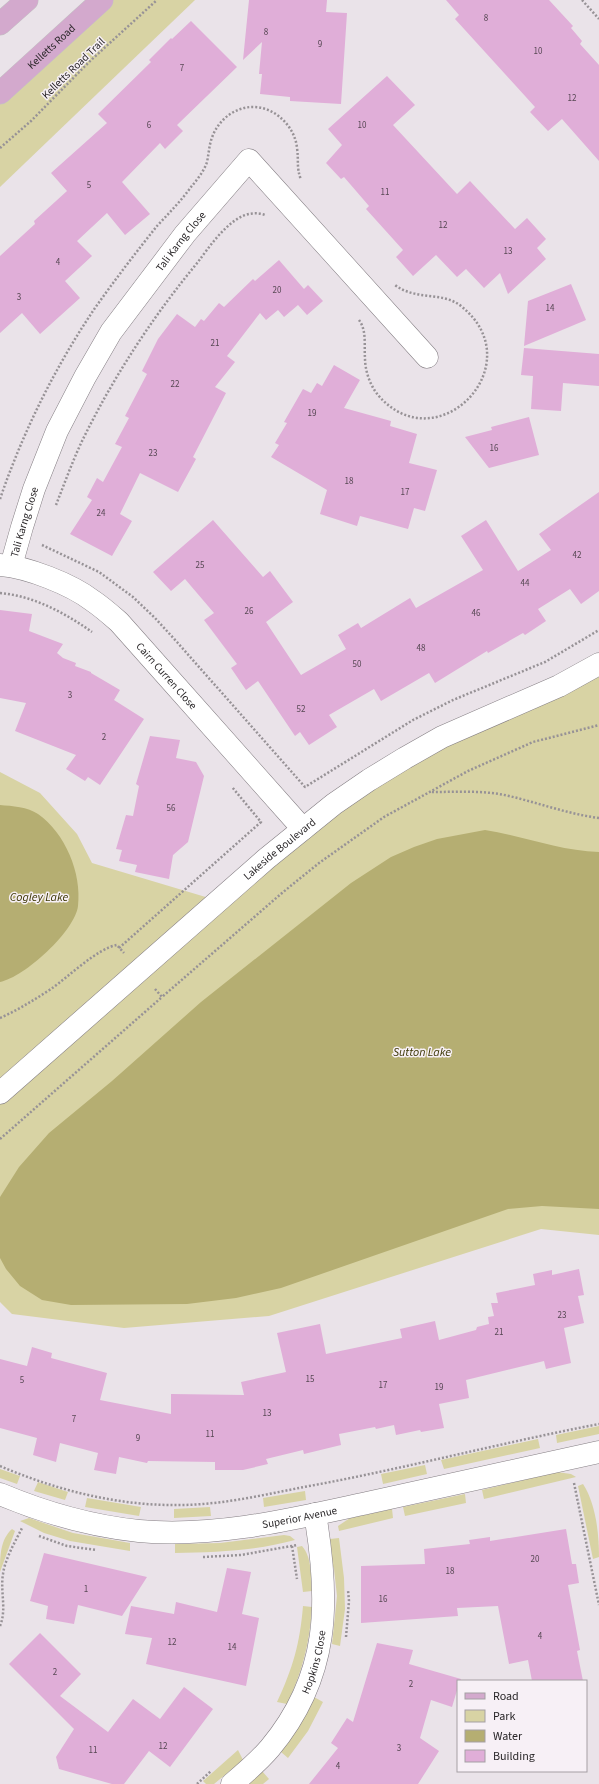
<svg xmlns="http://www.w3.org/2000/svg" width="599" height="1784" font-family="'Source Sans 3',sans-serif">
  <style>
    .green { fill: #d8d3a4 }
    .water { fill: #b5ae72 }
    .building { fill: #e0aed8 }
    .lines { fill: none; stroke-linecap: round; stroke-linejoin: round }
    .street-casing { stroke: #847e83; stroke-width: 23 }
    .primary-casing { stroke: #c3c2c3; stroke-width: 23 }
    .path { stroke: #979296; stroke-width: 2.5; stroke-dasharray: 2 2; stroke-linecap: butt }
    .street { stroke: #fff; stroke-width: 22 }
    .primary { stroke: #d3a9cd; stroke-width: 22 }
    .labels { text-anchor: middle; stroke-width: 3; stroke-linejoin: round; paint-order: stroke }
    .number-label { font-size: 9px; fill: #574854 }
    .street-label { font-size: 11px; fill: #292628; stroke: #f7f0f6 }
    .water-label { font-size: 12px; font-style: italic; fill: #3d3704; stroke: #f7f0f6 }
  </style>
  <rect width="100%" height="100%" fill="#eae3e9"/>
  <g class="green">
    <path d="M102,0H195L0,187V93Z"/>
    <path d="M599,664V1235L541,1229L269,1316L124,1328L12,1314L0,1302V772L40,793L77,834L92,863L219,901L334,804Z"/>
    <path d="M599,1426V1434L557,1443L556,1435Z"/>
    <path d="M538,1439L540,1448L444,1469L441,1460Z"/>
    <path d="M425,1465L427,1474L383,1484L381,1474Z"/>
    <path d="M0,1469L20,1476L17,1484L0,1478Z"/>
    <path d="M557,1472L571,1474L576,1477L484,1499L482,1490Z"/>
    <path d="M38,1482L68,1492L65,1500L34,1491Z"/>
    <path d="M583,1484C596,1504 599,1534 599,1557L593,1559L578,1486Z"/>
    <path d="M305,1491L306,1500L264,1507L263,1498Z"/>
    <path d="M465,1494L466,1503L405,1516L403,1507Z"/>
    <path d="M87,1498L141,1507L139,1516L85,1507Z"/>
    <path d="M210,1507L211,1516L174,1518V1509Z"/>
    <path d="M392,1509L393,1518L339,1531L338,1526L350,1518Z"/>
    <path d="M29,1518L73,1533L130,1543V1551L70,1541L44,1533L20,1521Z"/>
    <path d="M12,1529L15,1531L0,1572C0,1556 0,1540 12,1529Z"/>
    <path d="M284,1535L290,1536L295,1540C255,1551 216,1552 175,1553V1544L220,1543Z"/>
    <path d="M339,1538L344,1578L345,1609L340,1646L332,1644L337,1596L334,1569L328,1552L330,1539Z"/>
    <path d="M302,1546C312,1557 311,1577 312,1591L303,1592L297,1547Z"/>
    <path d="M303,1606L312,1607C310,1642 302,1673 287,1704L277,1702C293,1668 300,1643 303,1606Z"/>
    <path d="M314,1697L323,1702L308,1731L288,1758L281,1752L299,1726Z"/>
    <path d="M238,1750L243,1760L214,1784H206L203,1781Z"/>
    <path d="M262,1771L269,1779L263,1784H247Z"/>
  </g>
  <g class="water">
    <path d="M0,805C12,806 28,807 38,814C65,833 82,873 78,906C75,931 25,977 0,982Z"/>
    <path d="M485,830C523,836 560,851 599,852V1209L542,1206L508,1209L281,1288L236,1298L187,1304L71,1305L42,1300L20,1286L6,1269L0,1258V1197L19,1167L49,1133L112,1081L201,1002L351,883L391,857L414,847L437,839Z"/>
  </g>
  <g class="building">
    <path d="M249,0H327L326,12L347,13L341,104L290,101V97L260,94L262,74H259L262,42L243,60Z"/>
    <path d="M446,0H549L573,26L571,28L582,41L580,44L599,65V161L562,119L548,131L530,112L535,107L455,19L459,15Z"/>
    <path d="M191,21L237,67L177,125L183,131L165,149L160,143L122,182L150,214L125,235L107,213L77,241L92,256L65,281L80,298L40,334L22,313L0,333V256L35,224L34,221L67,191L51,173L107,123L98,114L151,62L149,60L171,38L172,39Z"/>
    <path d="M387,76L415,105L393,125L457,194L470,181L515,229L527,218L546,239L537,248L546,259L508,294L500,273L484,288L466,269L457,277L436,255L413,276L396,257L403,250L366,209L369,206L344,177L341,179L326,163L342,145L328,129Z"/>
    <path d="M279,260L304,289L308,285L323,301L307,315L298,305L284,317L278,310L266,320L260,313L227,356L235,362L215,387L226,393L193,457L196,459L178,492L140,473L120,514L132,521L112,556L70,534L92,500L87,497L97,478L103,482L122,447L115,444L129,418L125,416L147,374L142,371L158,339L177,314L195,327L201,319L204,321L219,303L224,307L253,279L255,281Z"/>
    <path d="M571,284L586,320L524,346L528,301Z"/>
    <path d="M524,348L599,354V386L563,383L561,411L531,409L533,376L521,375Z"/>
    <path d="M334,365L360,380L344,408L391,421L390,426L417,434L409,463L437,470L425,511L414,508L408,529L360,516L357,526L320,514L327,490L271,457L279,445L275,443L287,423L284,422L303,389L311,393L317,383L322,386Z"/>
    <path d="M529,417L539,455L489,468L465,437L492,430L491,427Z"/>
    <path d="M599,492V591L581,604L570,589L538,609L546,621L525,635L523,633L488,653L487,651L435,683L429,673L381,701L374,689L329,715L337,727L309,745L300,732L295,736L258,681L246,690L231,668L237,664L204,620L214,613L185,579L171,591L153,572L213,520L263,577L270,571L293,602L266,622L301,675L346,649L338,635L358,623L361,628L410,598L416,608L483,570L461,536L486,520L518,571L551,550L539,534Z"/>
    <path d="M0,610L32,614L29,631L63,644L57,653L63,658L76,663L75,666L91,672V673L120,690L114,700L144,719L100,785L88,777L85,781L66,769L76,755L15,731L26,703L0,698Z"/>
    <path d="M150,736L180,740L176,758L196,762L204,776L188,842L173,855L169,879L135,872L137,865L119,861L122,850L116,849L126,815L133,816L139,786L136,784Z"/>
    <path d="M579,1269L584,1295L578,1296L584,1323L564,1328L571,1363L546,1369L544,1361L466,1380L469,1398L439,1404L444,1428L421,1432L420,1430L396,1435L394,1425L376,1429L375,1427L339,1434L341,1445L304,1454L303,1450L266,1459L268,1464L243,1470H215V1462L148,1461L147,1463L119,1457L116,1474L94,1470L98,1453L60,1443L56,1462L33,1455L37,1438L0,1428V1359L27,1366L32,1347L52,1353L51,1358L107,1373L100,1400L171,1414V1394L244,1395L241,1382L286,1372L277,1333L320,1324L326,1354L402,1338L400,1329L435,1321L439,1340L476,1330L477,1327L489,1324L488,1317L494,1316L491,1303H498L496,1293L535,1285L533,1274L552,1270V1275Z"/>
    <path d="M566,1529L572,1564H576L579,1583L568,1585L580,1650L577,1651L583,1681H532L528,1660L509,1664L498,1606L457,1608L458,1616L361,1623V1566L425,1564L424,1549L470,1544L469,1540L490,1537V1541Z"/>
    <path d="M44,1553L147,1577L122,1616L78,1605L74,1624L46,1619L48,1606L30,1601Z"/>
    <path d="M227,1568L251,1572L242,1614L259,1618L246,1686L146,1664L152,1638L125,1634L131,1606L174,1614L176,1602L217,1612Z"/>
    <path d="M40,1633L81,1674L60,1696L108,1732L133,1699L160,1719L184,1687L213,1709L170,1767L149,1751L124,1784H112L59,1769L56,1757L74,1729L9,1664Z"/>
    <path d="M377,1643L413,1650L409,1664L461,1679L460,1681H458V1687L452,1707L431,1700L420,1738L439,1751L418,1784H309L338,1748L331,1743L347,1718L353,1722Z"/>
  </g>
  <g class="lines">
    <g class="street-casing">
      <g id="street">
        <path id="s1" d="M0,565C27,567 71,584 93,601C102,607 111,615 119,622L303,829"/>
        <path id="s2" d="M11,566L22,527L34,489L57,431L85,377L111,332L185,234L249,160L427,357"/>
        <path id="s3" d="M0,1093L266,859L334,804L369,780L405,758L442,737L559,686L599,664"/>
        <path id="s4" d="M0,1494C45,1513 91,1526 139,1531C215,1538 293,1519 367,1503C445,1486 522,1469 599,1452"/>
        <path id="s5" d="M232,1784C245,1773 259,1761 270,1748C330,1676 330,1602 315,1514"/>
      </g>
    </g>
    <g class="primary-casing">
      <g id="primary">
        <path d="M0,24L27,0"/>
        <path id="s6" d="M0,93L102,0"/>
      </g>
    </g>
    <g class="path">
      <path d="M582,0L599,19"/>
      <path d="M0,148L31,121L90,61L157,0"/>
      <path d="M359,320C367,331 364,345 365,358C365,371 370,385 378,395C437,464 534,364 461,306C442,291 416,301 395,285"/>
      <path d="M0,499C23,432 55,367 95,308C114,281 137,251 157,226C169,213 181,201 191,187C197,180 204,171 207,162C209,153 209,144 213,135C220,118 237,106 255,107C276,108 295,127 297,148C299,161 296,166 301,180"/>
      <path d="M56,505C65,482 74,457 85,435C116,373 154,315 198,262C209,247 223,227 239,218C247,213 257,212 265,215"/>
      <path d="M42,545L99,572L133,597L155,618L177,642L305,787L413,720L453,700L545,662L599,630"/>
      <path d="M0,593C34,596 65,613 92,632"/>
      <path d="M432,792C457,792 484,790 509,796C539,803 568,814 599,818"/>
      <path d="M119,948L261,822L232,787"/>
      <path d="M155,989L162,997L282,893L319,863L384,817L468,771L533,742L599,725"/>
      <path d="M0,1018C18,1010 34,1000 51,989C68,977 98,948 117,945L124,953"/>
      <path d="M0,1139L162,997"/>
      <path d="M0,1466C56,1490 118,1506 179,1505C221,1505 263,1495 304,1487C403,1469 500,1443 599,1424"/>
      <path d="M574,1483L599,1605"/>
      <path d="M39,1536L67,1546L96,1550"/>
      <path d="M292,1546L297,1579"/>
      <path d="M203,1557L241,1555L297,1545"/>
      <path d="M0,1626C7,1609 0,1592 3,1574C5,1559 15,1542 22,1528"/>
      <path d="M346,1637L349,1601L348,1590"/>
      <path d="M197,1784L211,1771"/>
    </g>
    <use href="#street" class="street"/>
    <use href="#primary" class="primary"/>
  </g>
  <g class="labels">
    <g class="number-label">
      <text x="486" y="21">8</text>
      <text x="266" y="35">8</text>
      <text x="320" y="47">9</text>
      <text x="538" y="54">10</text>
      <text x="182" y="71">7</text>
      <text x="572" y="101">12</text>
      <text x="149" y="128">6</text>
      <text x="362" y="128">10</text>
      <text x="89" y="188">5</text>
      <text x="385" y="195">11</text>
      <text x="443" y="228">12</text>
      <text x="508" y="254">13</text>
      <text x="58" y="265">4</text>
      <text x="277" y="293">20</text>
      <text x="19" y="300">3</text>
      <text x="550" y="311">14</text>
      <text x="215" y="346">21</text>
      <text x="175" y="387">22</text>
      <text x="312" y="416">19</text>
      <text x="494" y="451">16</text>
      <text x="153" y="456">23</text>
      <text x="349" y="484">18</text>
      <text x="405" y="495">17</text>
      <text x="101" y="516">24</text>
      <text x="577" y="558">42</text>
      <text x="200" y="568">25</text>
      <text x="525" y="586">44</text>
      <text x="249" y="614">26</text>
      <text x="476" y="616">46</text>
      <text x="421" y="651">48</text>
      <text x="357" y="667">50</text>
      <text x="70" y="698">3</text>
      <text x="301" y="712">52</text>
      <text x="104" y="740">2</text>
      <text x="171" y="811">56</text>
      <text x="562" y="1318">23</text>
      <text x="499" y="1335">21</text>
      <text x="310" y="1382">15</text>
      <text x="22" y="1383">5</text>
      <text x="383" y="1388">17</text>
      <text x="439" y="1390">19</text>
      <text x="267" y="1416">13</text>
      <text x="74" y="1422">7</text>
      <text x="210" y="1437">11</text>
      <text x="138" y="1441">9</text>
      <text x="535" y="1562">20</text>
      <text x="450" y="1574">18</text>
      <text x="86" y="1592">1</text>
      <text x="383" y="1602">16</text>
      <text x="540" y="1639">4</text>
      <text x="172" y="1645">12</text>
      <text x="232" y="1650">14</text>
      <text x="55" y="1675">2</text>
      <text x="411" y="1687">2</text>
      <text x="163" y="1749">12</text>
      <text x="399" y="1751">3</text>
      <text x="93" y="1753">11</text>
      <text x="338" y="1769">4</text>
    </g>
    <g class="street-label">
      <text dy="4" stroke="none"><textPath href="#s6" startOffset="69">Kelletts Road</textPath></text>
      <text transform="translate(73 68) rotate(-44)" y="4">Kelletts Road Trail</text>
      <text dy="4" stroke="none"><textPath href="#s2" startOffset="370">Tali Karng Close</textPath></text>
      <text dy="4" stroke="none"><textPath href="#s2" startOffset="46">Tali Karng Close</textPath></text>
      <text dy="4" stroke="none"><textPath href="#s1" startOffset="206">Cairn Curren Close</textPath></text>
      <text dy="4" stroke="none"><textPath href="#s3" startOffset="371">Lakeside Boulevard</textPath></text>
      <text dy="4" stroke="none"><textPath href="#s4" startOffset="306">Superior Avenue</textPath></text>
      <text dy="4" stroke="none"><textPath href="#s5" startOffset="150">Hopkins Close</textPath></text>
    </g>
    <g class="water-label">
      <text x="39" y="901">Cogley Lake</text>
      <text x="422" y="1056">Sutton Lake</text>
    </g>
  </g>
  <rect x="457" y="1680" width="130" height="92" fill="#f7f0f6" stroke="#a59fa4"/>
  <rect x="465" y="1693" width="20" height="6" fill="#d3a9cd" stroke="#a59fa4"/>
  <text x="493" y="1700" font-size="12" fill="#292628">Road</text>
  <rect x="465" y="1710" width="20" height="12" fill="#d8d3a4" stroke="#a59fa4"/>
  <text x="493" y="1720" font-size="12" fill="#292628">Park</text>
  <rect x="465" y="1730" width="20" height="12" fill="#b5ae72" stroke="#a59fa4"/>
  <text x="493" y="1740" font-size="12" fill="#292628">Water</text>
  <rect x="465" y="1750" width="20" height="12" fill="#e0aed8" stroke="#a59fa4"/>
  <text x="493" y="1760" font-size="12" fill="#292628">Building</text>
</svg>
